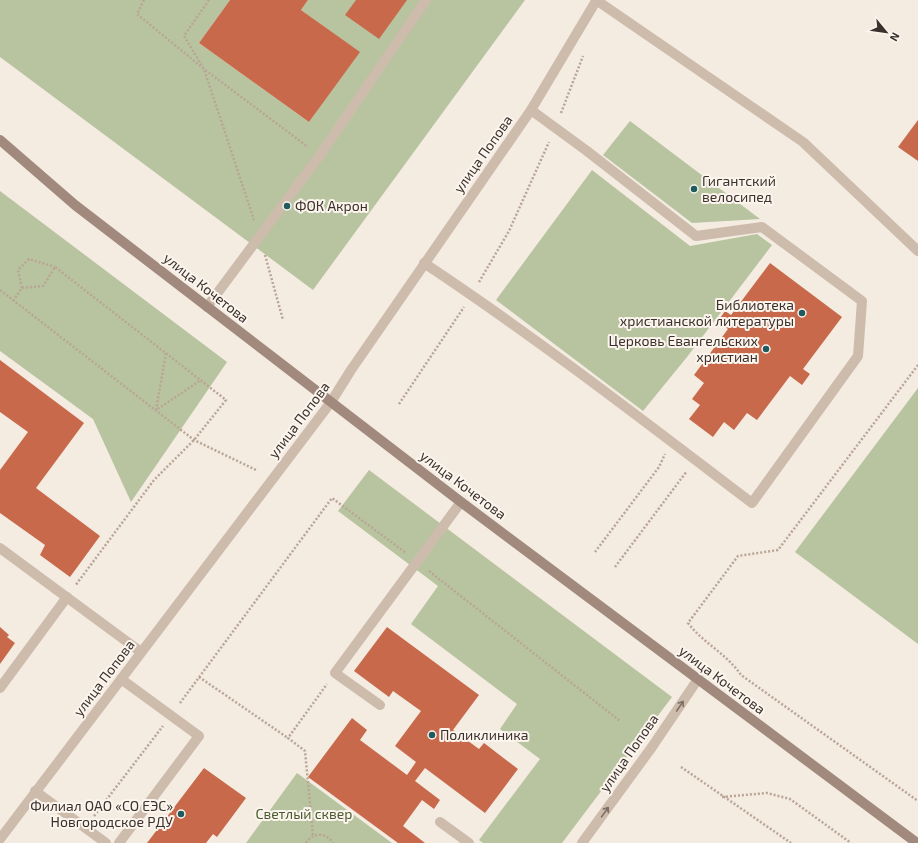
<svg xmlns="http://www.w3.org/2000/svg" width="918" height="843" font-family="'Exo 2',sans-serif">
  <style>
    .green { fill: #b8c4a0 }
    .building { fill: #c8694b }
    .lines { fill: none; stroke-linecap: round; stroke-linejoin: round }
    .path { stroke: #b9a596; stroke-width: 2.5; stroke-dasharray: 2 2; stroke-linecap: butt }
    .service { stroke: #cdbbac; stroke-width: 10 }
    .minor { stroke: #cdbbac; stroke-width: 10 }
    .tertiary { stroke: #cdbbac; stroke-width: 10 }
    .secondary { stroke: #a18a7d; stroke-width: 10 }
    .oneway { stroke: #7d6f65 }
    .poi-dot { fill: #1f5a5e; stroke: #fbf5ee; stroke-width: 1.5 }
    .labels { text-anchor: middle; stroke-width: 4; stroke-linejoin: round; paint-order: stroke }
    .street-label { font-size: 14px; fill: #3b302b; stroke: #fbf5ee }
    .poi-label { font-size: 14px; fill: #3b302b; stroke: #fbf5ee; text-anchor: start }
    .park-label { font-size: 14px; fill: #4a5a2e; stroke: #fbf5ee }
  </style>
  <rect width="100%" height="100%" fill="#f4ebe1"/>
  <g class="green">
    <path d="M0,0H230L199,43L309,122L359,52L301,10L308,0H525L313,290L0,57Z"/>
    <path d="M630,121L760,219L692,223L603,155Z"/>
    <path d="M592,170L690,246L757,234L772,245L687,357L643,411L496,300Z"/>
    <path d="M0,191L227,362L131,502L93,419L0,351Z"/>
    <path d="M918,388V644L795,552Z"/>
    <path d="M369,470L672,697L562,843H483L479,840L540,759L500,729L517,704L411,624L438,586L338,511Z"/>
    <path d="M297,773L392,843H246Z"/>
  </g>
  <g class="building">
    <path d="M230,0H308L301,10L360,52L309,122L199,43Z"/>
    <path d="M356,0H407L379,39L345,15Z"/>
    <path d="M918,120V161L898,147Z"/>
    <path d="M770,263L842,317L803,369L810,374L802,385L790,376L757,420L747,413L734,430L724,422L713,437L689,419L700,405L692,399L704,383L694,375L728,329L718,321L725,311L731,315Z"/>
    <path d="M0,360L84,423L36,488L100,536L70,577L40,555L45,545L0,513V470L28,432L0,412Z"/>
    <path d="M0,627L9,635L7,637L15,643L0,664Z"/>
    <path d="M387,627L479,695L453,730L479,749L484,743L518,769L485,813L425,768L415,781L440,800L434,809L422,800L403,826L425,843H398L308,777L352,718L367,730L360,740L407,775L416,762L395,746L421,711L393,691L389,697L354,671Z"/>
    <path d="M204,768L246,798L217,837L213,834L206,843H147Z"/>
  </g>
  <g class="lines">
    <g class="path">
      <path d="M144,0L137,14L204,69L308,147"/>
      <path d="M209,0L184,36L204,69L254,220"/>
      <path d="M561,113L583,56"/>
      <path d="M265,255L283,320"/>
      <path d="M479,282L509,231L549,142"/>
      <path d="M22,288L18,270L29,259L55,267"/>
      <path d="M0,290L194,440L256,470"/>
      <path d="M13,301L22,288L43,286L55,267L226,400L194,440L154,480L75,586"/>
      <path d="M166,353L156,410L201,380"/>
      <path d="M918,365L778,550L738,556L688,623C703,643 727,654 741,675L918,801"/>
      <path d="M399,404L464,307"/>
      <path d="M595,552L659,467L665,454"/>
      <path d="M615,567L687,471"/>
      <path d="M429,571L620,721"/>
      <path d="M199,677L288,738"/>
      <path d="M180,703L332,498L406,553"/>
      <path d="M681,767L791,843"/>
      <path d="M722,797L767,793L790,799L851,843"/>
      <path d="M94,816L163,726"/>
      <path d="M313,835L305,751L288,738L327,684"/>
      <path d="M306,843C313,832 326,832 333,843"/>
    </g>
    <g class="service">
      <path d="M596,0L803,142L918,251"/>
      <path d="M424,263C537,338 644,421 752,503L858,356L862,301L762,227L696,236L587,151L531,110"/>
      <path d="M207,307L320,155L426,0"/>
      <path d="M0,548L141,652"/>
      <path d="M0,688L67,597"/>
      <path d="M380,705L335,673L461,502"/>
      <path d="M35,791L106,843"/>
      <path d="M440,822L469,843"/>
      <path d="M119,843L199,736L121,679"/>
    </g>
    <path class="minor" d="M331,402L351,370L531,110L596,1"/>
    <g class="tertiary">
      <path d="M0,839L331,402"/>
      <path d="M582,843L652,747L698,679"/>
    </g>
    <path class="secondary" d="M0,140L75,205L461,502L917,843"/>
  </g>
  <defs><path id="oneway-shaft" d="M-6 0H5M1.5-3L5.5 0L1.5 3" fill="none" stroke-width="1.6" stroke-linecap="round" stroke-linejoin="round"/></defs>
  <g class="oneway">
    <use href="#oneway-shaft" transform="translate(680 706) rotate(-56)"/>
    <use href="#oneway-shaft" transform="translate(605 812) rotate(-54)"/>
  </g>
  <g class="poi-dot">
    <circle cx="694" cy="189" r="4"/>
    <circle cx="287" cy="206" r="4"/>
    <circle cx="802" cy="313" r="4"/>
    <circle cx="766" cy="349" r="4"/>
    <circle cx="432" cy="735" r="4"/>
    <circle cx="181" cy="814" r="4"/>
  </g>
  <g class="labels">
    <g class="street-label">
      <text transform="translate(483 154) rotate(-55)" y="5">улица Попова</text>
      <text transform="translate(206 288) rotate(38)" y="5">улица Кочетова</text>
      <text transform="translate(299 420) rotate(-53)" y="5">улица Попова</text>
      <text transform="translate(463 485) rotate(37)" y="5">улица Кочетова</text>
      <text transform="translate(104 678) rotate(-53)" y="5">улица Попова</text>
      <text transform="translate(722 680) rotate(37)" y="5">улица Кочетова</text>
      <text transform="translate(629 753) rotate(-55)" y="5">улица Попова</text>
    </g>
    <g class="poi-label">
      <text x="702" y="186">Гигантский<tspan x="702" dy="16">велосипед</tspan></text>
      <text x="295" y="211">ФОК Акрон</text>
      <text x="794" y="310" text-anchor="end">Библиотека<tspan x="794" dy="16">христианской литературы</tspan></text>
      <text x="758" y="346" text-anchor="end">Церковь Евангельских<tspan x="758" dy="16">христиан</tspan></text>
      <text x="440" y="740">Поликлиника</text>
      <text x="173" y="811" text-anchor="end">Филиал ОАО «СО ЕЭС»<tspan x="173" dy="16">Новгородское РДУ</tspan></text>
    </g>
    <g class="park-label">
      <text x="304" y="819">Светлый сквер</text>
    </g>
  </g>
  <g transform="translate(886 32) rotate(119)" stroke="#fbf5ee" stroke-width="3" paint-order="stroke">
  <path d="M0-3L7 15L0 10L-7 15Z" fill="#3b302b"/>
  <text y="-6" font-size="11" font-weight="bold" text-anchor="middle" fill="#3b302b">N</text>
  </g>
</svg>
